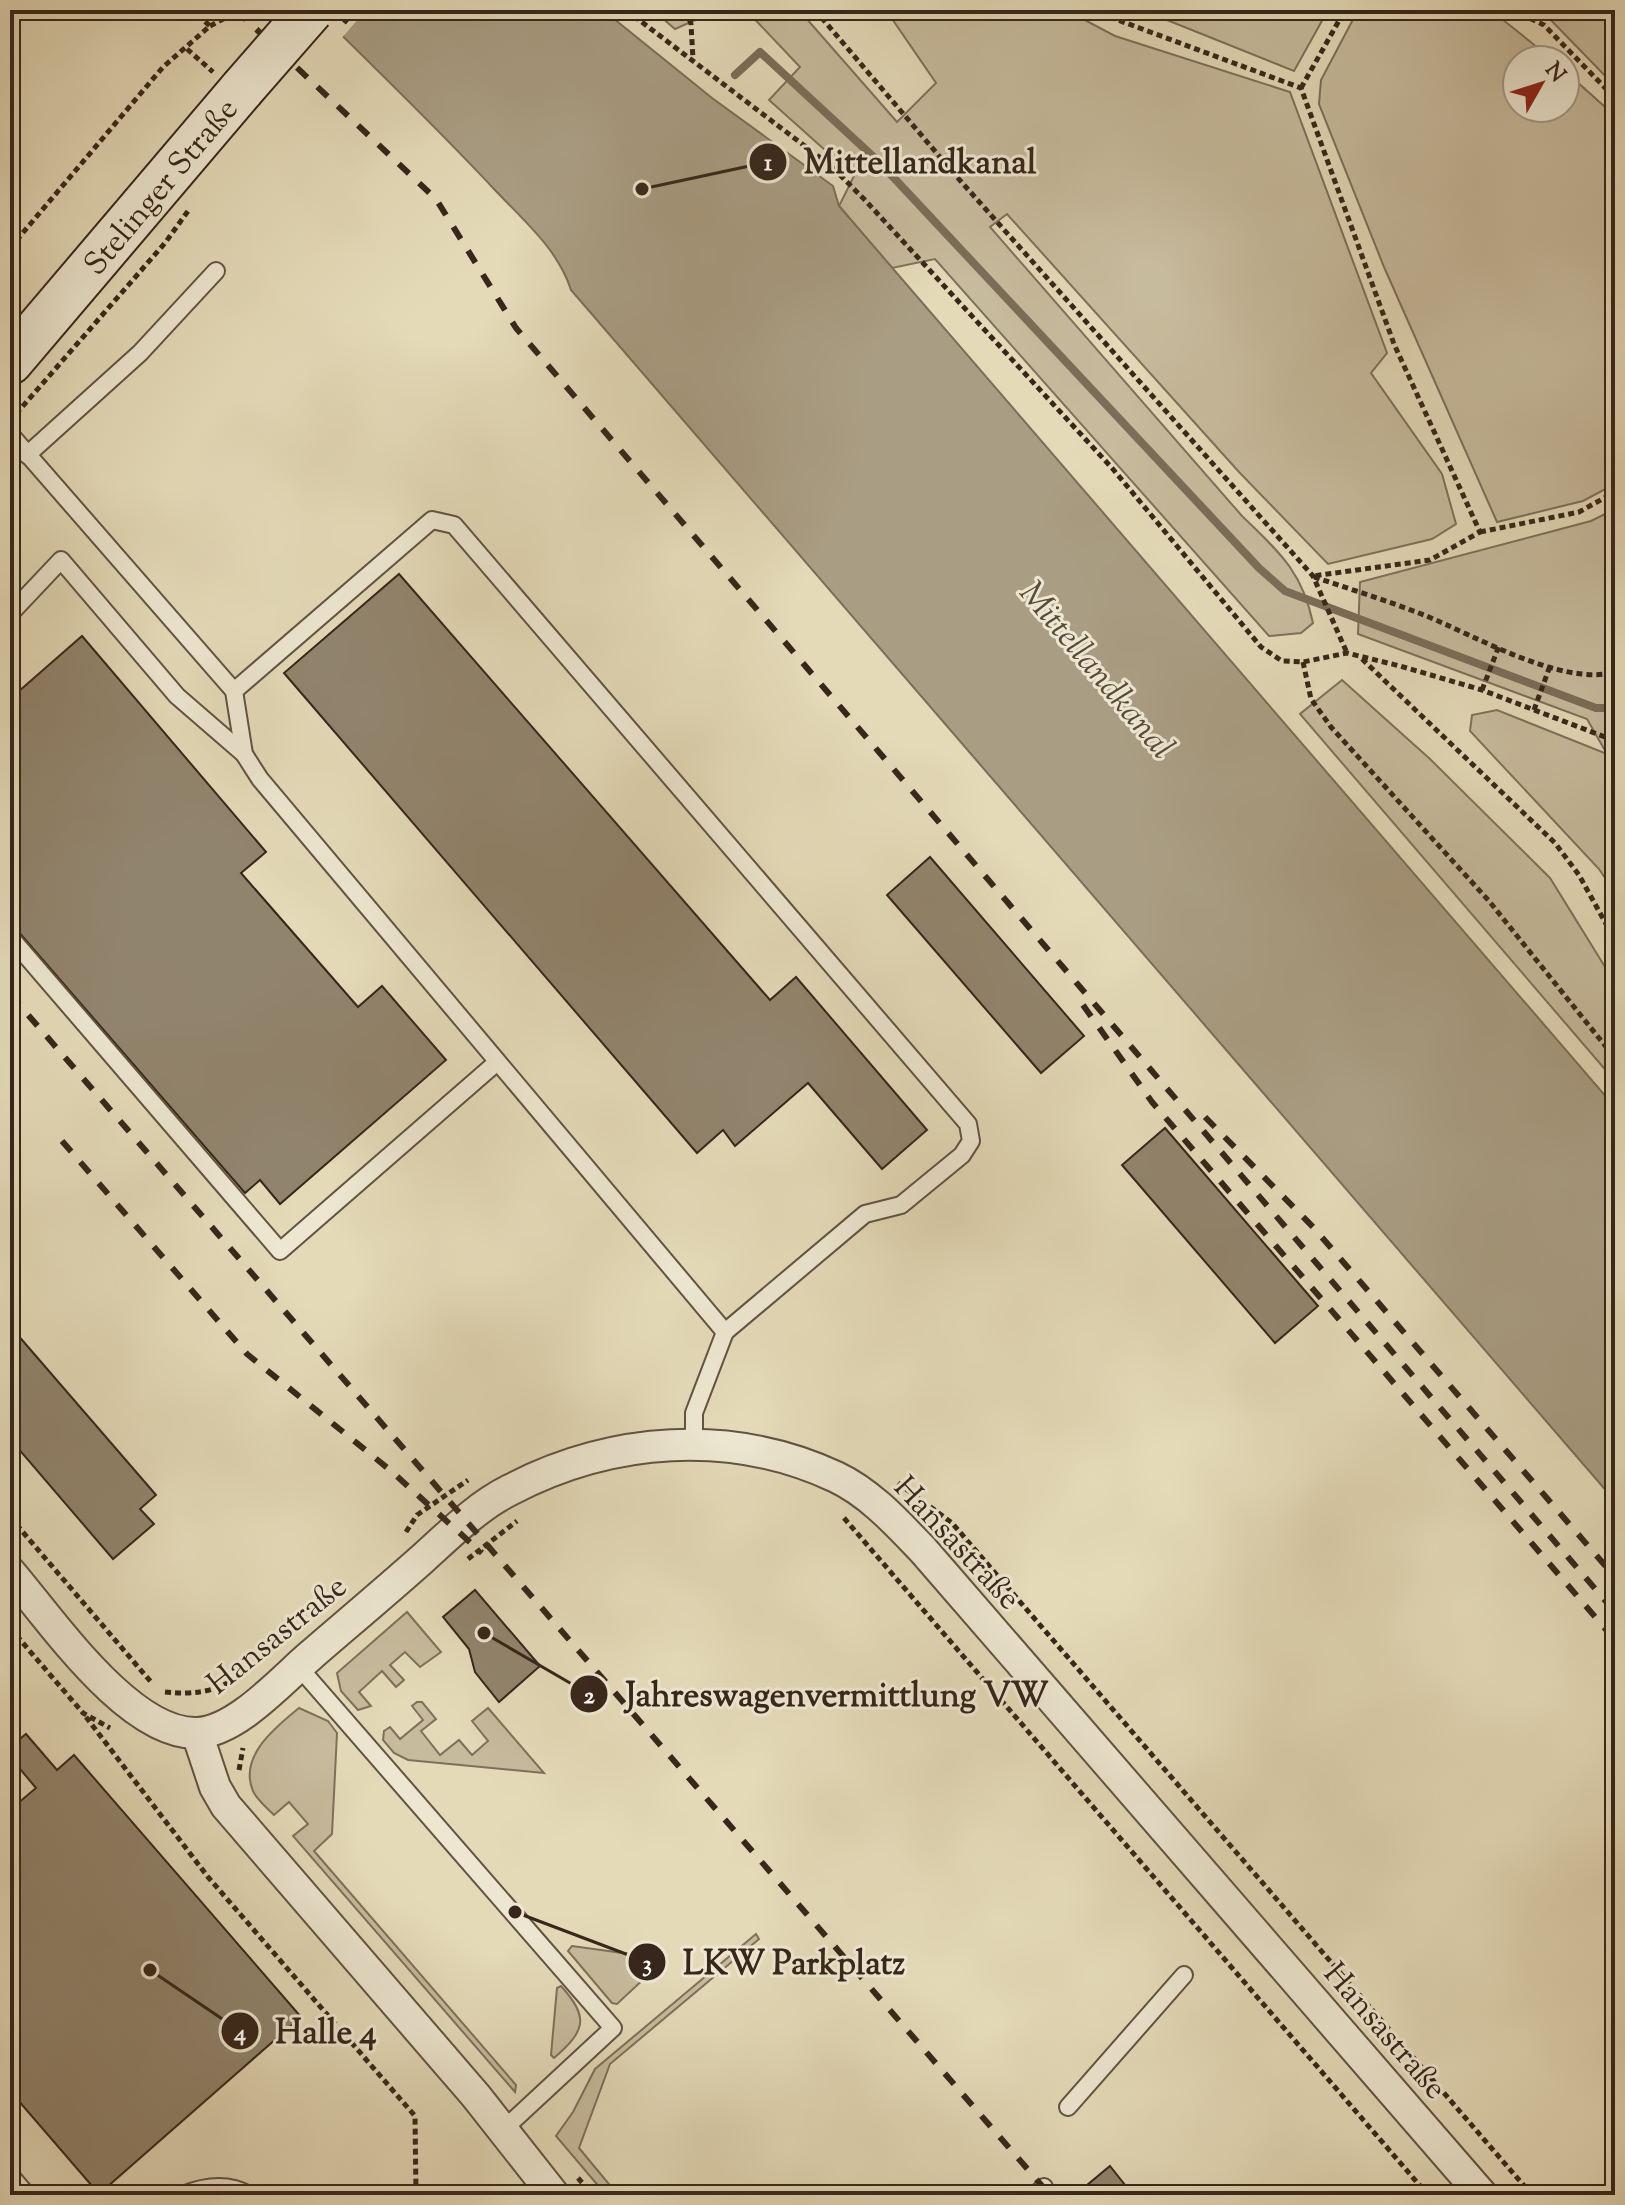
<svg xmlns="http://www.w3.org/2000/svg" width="1625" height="2205" font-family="'Sorts Mill Goudy',serif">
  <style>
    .green { fill: #c7bb9d; stroke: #7f705c; stroke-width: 2 }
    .water { fill: #a99d83; stroke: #7b6d59; stroke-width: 2 }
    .pier { fill: #e4dab8 }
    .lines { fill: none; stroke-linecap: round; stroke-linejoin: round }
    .stream { stroke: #7b6d59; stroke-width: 8 }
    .building { fill: #91846d; stroke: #37261b; stroke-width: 2 }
    .service-casing { stroke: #625342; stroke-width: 20 }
    .minor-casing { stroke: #625342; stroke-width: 34 }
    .secondary-casing { stroke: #37261b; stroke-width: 48 }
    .path { stroke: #37261b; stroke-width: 5; stroke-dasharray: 6 4; stroke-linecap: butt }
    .service { stroke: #ede7d1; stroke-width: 16 }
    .minor { stroke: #ede7d1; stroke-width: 30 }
    .secondary { stroke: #ede7d1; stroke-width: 44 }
    .rail { stroke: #37261b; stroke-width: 6; stroke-dasharray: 14 14; stroke-linecap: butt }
    .secondary-bridge-casing { stroke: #37261b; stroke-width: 48; stroke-linecap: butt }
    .path-bridge { stroke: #37261b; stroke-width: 5; stroke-dasharray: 6 4; stroke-linecap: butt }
    .secondary-bridge { stroke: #ede7d1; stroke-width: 44 }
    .labels { text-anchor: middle; stroke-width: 6; stroke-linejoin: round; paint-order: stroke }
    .street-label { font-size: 32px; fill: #37261b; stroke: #ede7d1 }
    .water-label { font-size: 34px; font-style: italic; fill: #594a3a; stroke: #ede7d1 }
    .leader { fill: none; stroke: #37261b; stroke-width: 3 }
    .callout-dot { fill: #37261b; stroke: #ede7d1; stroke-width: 3 }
    .mark-label { font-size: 24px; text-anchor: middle; font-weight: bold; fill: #fff }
    .callout-label { font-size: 34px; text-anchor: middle; font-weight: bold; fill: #37261b; stroke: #ede7d1; stroke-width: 6; stroke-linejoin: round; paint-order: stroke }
  </style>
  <rect width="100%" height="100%" fill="#e4dab8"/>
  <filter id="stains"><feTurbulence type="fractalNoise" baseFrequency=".0025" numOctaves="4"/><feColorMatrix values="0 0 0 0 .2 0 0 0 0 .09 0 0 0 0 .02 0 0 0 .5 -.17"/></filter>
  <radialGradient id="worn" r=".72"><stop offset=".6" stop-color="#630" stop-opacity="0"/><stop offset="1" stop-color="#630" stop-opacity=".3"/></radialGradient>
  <g class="green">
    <path d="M653,10H718L675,29Z"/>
    <path d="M746,10H799L897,122L936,83L886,10H1066L1115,36L1290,92L1387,353L1371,373L1442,474L1456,524L1432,539L1328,564L1239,472L1007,214L990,227L1242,516C1279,552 1302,571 1313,623L1301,633L1269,636L935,259L892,268L839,206L854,176L769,100L800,67Z"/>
    <path d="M1142,10H1328L1294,71Z"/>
    <path d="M1358,10H1483L1502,19L1553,60H1517V108H1565V71L1615,116V484L1583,501L1497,522L1384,267L1319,104L1321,80Z"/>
    <path d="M1536,10H1615V86L1546,15Z"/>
    <path d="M1615,509V893L1599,869L1470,731L1472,715L1497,710L1607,754L1587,719L1358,634L1360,582L1591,521Z"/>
    <path d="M1342,680L1430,759L1550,878L1615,983V1081L1300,714Z"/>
    <path d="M407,1612L441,1652L420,1667L405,1652L390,1665L404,1680L396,1687L382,1671L359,1692L371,1706L358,1710L341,1691L337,1673Z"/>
    <path d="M417,1702H422L436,1719L421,1731L440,1755L459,1740L472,1755L488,1741L472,1721L488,1708L544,1773L408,1760L394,1753L383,1740L384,1731L390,1727L400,1739L423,1720L412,1706Z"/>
    <path d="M299,1708L328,1721L337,1733L332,1834L314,1851L516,2085L515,2092L293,1836L308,1824L289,1802L274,1815C267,1808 256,1799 253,1791C238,1756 277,1726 299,1708Z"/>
    <path d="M756,1934L759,1939L610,2064L579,2148L618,2195H606L556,2136L573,2112L595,2069Z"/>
    <path d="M572,1946L644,1956L649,1965L648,1975L617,2004L612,2003L568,1951Z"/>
    <path d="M561,1986C590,2018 585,2031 554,2058L551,2055L557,1988Z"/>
  </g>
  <path class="water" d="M316,10H603L712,98L833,186L839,206L1615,1107V1501L571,290C558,249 523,220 494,189C436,127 376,69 316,10Z"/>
  <path class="pier" d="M312,10H366L340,40Z"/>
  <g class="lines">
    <path class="stream" d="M735,75L760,52L879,162L1259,568L1285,591L1596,708H1615"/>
  </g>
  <g class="building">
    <path d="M399,574L770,1000L796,977L927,1130L882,1169L808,1083L735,1146L723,1130L697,1153L284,673Z"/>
    <path d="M82,636L266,852L241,873L358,1007L382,986L446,1060L280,1204L260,1180L245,1193L10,922V699Z"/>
    <path d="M930,857L1084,1036L1041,1073L887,895Z"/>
    <path d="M1165,1128L1318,1306L1275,1343L1122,1165Z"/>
    <path d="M10,1326L156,1495L140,1509L154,1524L113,1559L10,1439Z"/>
    <path d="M475,1590L540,1666L499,1702L475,1672L469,1649L443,1617Z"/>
    <path d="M26,1734L57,1770L74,1755L301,2017L99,2194L10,2091V1810L36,1788L10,1757V1747Z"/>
    <path d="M1110,2166L1133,2195H1075Z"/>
  </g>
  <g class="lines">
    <g class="service-casing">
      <g id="service">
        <path d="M10,434L234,691L244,754L260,779L725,1332L694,1413V1443"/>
        <path d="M27,455L140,353L216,271"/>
        <path d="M10,614L61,560L177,696L244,754"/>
        <path d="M234,691L432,520L454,525L968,1124L971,1141L962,1155L901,1205L865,1214L725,1332"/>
        <path d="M10,937L280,1251L496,1063"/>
        <path d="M298,1666L613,2028L503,2130"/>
        <path d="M1068,2107L1184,1975"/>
        <path d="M10,2175L27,2195"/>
        <path d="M183,2195C205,2186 228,2183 249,2195"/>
        <path d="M1035,2195L1044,2187"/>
      </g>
    </g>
    <g class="minor-casing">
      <g id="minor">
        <path d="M10,1572C52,1621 129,1735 197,1733C236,1732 282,1680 310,1656C347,1624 384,1593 420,1561C448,1536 476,1507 510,1490C611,1437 731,1428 836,1477C870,1493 897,1523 923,1550L1482,2195"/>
        <path d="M197,1733L215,1787L226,1806L476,2096L554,2195"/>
      </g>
    </g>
    <g class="secondary-casing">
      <path id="secondary" d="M10,362L242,89"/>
    </g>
    <g class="path">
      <path d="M626,10L831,166L864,199L1112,468L1261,647L1282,661L1303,662L1347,653L1400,666L1482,690L1605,737H1615"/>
      <path d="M686,10L691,24L693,59"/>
      <path d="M815,10L957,177L1313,576L1347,653"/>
      <path d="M1091,10L1301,88L1394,344L1480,532L1430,560L1313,576"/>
      <path d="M1512,10L1544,25L1615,98"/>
      <path d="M210,26L240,10"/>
      <path d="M187,49L213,72"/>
      <path d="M1301,88L1345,10"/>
      <path d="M10,248L163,67L210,26L192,10"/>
      <path d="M16,414L165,243L188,211"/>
      <path d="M1480,532L1579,512L1615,492"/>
      <path d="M1314,577C1350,589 1388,601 1424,615C1474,635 1562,687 1615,672"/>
      <path d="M1362,659L1555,843L1579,875L1615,940"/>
      <path d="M1303,662L1311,699L1331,727L1489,901L1615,1058"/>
      <path d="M1482,690L1499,646"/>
      <path d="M1534,710L1550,666"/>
      <path d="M898,1483L952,1523L1532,2195"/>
      <path d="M10,1517L151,1682"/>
      <path d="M844,1518L1428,2195"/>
      <path d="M406,1532L417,1515L468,1480"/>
      <path d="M468,1559L517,1521"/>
      <path d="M10,1628L83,1713L110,1728"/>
      <path d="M165,1692C222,1698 237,1678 278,1643"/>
      <path d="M86,1717L208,1877L415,2116L416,2195"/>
      <path d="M239,1770L243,1748"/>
      <path d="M578,2178L593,2195"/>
    </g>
    <use href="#service" class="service"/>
    <use href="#minor" class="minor"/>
    <use href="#secondary" class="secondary"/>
    <g class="rail">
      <path d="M236,10L436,199L516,328L1615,1612"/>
      <path d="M10,994L1050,2195"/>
      <path d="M1083,1005L1152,1102L1615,1640"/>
      <path d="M1205,1117L1313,1227L1615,1577"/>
      <path d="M62,1141L247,1354L390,1470L482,1553"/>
    </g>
    <g class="secondary-bridge-casing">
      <path id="secondary-bridge" d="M242,89L311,10"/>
    </g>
    <path class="path-bridge" d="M344,23L355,10"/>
    <use href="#secondary-bridge" class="secondary-bridge"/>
  </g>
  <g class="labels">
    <g class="street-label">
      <text transform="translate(160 186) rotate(-50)" y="11">Stelinger Straße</text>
      <text transform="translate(958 1542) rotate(47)" y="11">Hansastraße</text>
      <text transform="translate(276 1634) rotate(-39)" y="11">Hansastraße</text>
      <text transform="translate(1386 2030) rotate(49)" y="11">Hansastraße</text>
    </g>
    <g class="water-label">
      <text transform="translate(1098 669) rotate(50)" y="12">Mittellandkanal</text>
    </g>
  </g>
  <path class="leader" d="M642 189L768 162M484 1633L589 1694M515 1912L647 1962M150 1970L240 2031"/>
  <g class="callout-dot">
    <circle cx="642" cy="189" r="8"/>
    <circle cx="484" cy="1633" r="8"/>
    <circle cx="515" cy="1912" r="8"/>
    <circle cx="150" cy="1970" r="8"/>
    <circle cx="768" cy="162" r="20"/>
    <circle cx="589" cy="1694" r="20"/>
    <circle cx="647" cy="1962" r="20"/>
    <circle cx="240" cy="2031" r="20"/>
  </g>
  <g class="mark-label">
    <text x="768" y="170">1</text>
    <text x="589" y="1703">2</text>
    <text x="647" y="1971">3</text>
    <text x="240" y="2040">4</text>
  </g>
  <g class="callout-label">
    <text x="920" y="173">Mittellandkanal</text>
    <text x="837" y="1706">Jahreswagenvermittlung VW</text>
    <text x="794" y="1974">LKW Parkplatz</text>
    <text x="326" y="2043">Halle 4</text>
  </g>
  <rect width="1625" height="2205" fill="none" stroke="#e4dab8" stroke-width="40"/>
  <rect x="12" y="12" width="1601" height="2181" fill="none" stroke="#37261b" stroke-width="4"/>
  <rect x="20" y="20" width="1585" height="2165" fill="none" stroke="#37261b" stroke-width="2"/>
  <g transform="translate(1541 84) rotate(51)"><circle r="38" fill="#ede7d1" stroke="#a49a88" stroke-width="2"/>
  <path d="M0-6L14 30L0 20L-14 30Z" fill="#8f2418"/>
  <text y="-12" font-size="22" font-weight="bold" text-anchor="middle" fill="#37261b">N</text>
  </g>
  <rect width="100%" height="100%" filter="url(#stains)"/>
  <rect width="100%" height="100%" fill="url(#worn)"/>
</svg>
